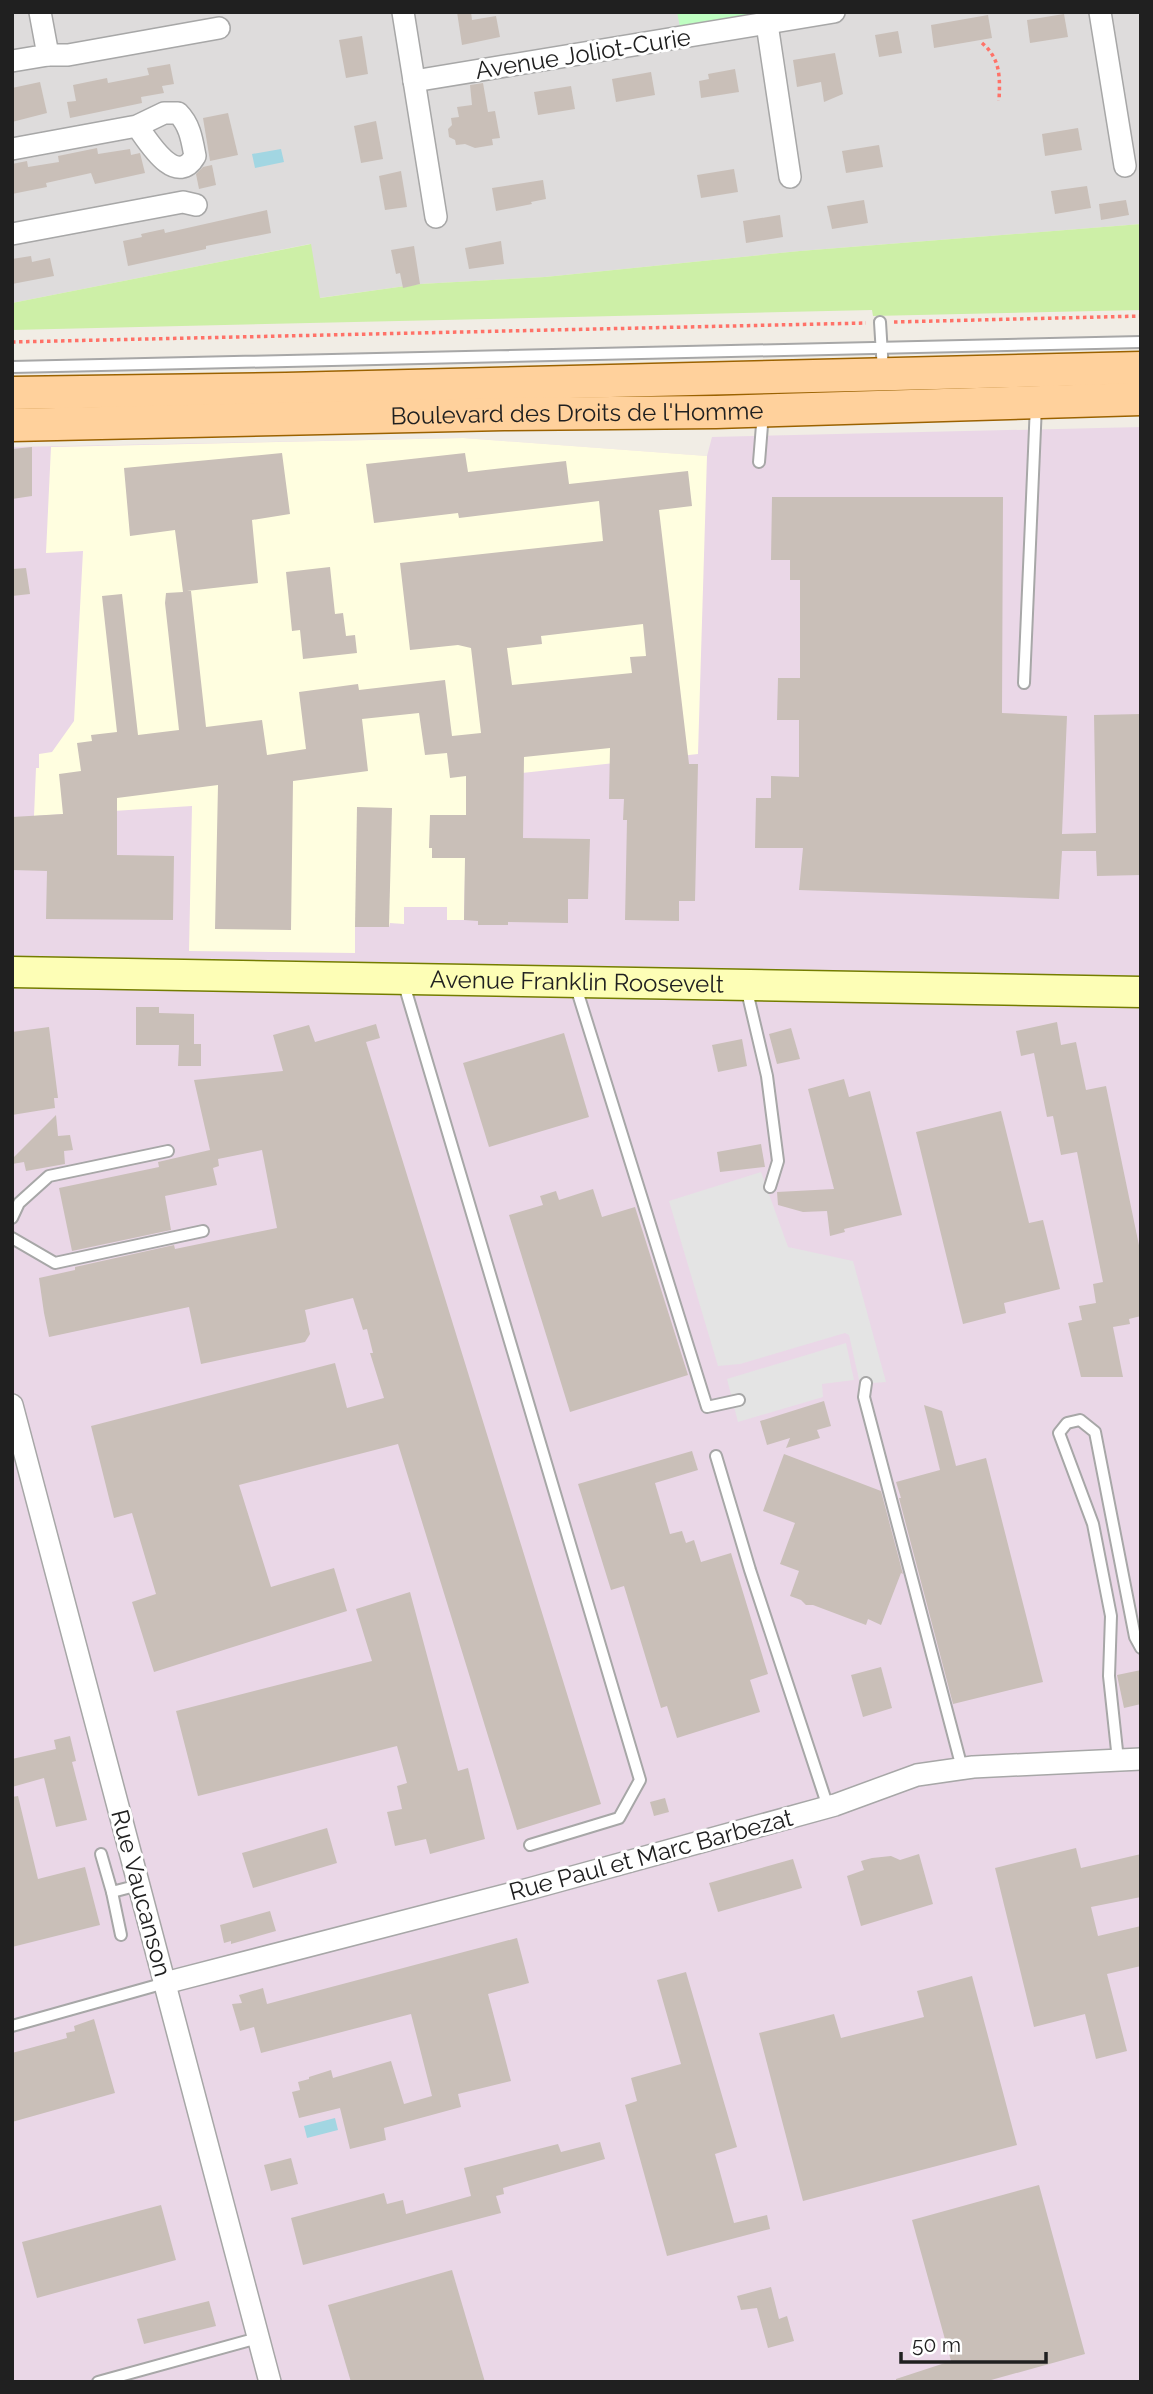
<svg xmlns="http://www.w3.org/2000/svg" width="1153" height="2394" font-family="Raleway,sans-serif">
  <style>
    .residential { fill: #dedcdc }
    .industrial { fill: #ead7e7 }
    .education { fill: #fffee0 }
    .grass { fill: #cdefa7 }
    .park { fill: #bffec2 }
    .parking { fill: #e4e4e4 }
    .water { fill: #a2d6e2 }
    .building { fill: #c9bfb8; fill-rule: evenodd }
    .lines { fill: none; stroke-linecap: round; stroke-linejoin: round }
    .lane-casing { stroke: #a7a7a7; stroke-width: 14 }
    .street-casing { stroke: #a7a7a7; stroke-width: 24 }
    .secondary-casing { stroke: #747d00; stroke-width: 33 }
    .primary-casing { stroke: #9b6200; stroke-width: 35 }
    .path { stroke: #ff7268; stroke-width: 3.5; stroke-dasharray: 3.5 3.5; stroke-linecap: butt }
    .lane { stroke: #fff; stroke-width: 10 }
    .street { stroke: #fff; stroke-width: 21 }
    .secondary { stroke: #fdfeb6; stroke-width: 30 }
    .primary { stroke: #ffd19c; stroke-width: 32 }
    .labels { text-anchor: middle; stroke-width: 6; stroke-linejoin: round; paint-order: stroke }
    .street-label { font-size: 24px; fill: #202020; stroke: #fff }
  </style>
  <rect width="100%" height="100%" fill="#f1ede5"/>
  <path class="residential" d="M12,12H1141V224L800,251L545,277L420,284L319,298L310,244L12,303Z"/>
  <path class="industrial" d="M1141,427V2382H12V447L463,438L707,456L712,437Z"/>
  <path class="education" d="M463,438L707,456L698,754L467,779L464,920H447V907H404V924L390,923L389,927H355V953L189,951L192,806L34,816L36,768H39V754L52,752L74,721L83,551L46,553L51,447Z"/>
  <path class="grass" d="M1141,224V310L873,316L872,310L12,330V303L311,244L320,298L420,284L545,277L800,251Z"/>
  <path class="park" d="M677,12H764L680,27Z"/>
  <g class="parking">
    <path d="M761,1172L788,1247L853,1261L886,1382L860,1384L849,1335L845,1333L740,1364L718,1366L669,1201Z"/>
    <path d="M846,1343L854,1380L822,1384L823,1397L738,1422L727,1379Z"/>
  </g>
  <g class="water">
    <path d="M281,149L284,162L255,168L252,154Z"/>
    <path d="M335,2118L338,2130L307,2138L304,2126Z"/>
  </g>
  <g class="building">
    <path d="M457,12H471L472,20L496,16L500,37L462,45Z"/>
    <path d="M1064,14L1068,37L1030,43L1027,20Z"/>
    <path d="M988,15L992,38L934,48L931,25Z"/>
    <path d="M898,31L902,53L879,57L875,35Z"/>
    <path d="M362,36L368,74L346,78L339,40Z"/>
    <path d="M835,53L843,94L824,102L821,82L797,87L793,60Z"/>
    <path d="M170,64L174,84L162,86L164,93L141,97L142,103L70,118L67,102L76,101L73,85L107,78L108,83L149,75L147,68Z"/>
    <path d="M735,69L739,92L701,98L699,81L709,79L708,74Z"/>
    <path d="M651,72L655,95L616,102L612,79Z"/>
    <path d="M40,82L47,113L12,122V88Z"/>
    <path d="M483,83L488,112L495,111L500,138L492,139L493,145L475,148L465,144L456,145L455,140L449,137L448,129L452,125L451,118L459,117L457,107L472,105L470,85Z"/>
    <path d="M571,86L575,109L538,115L534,92Z"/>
    <path d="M228,113L238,155L210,161L203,118Z"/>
    <path d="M376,121L383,159L361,163L354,126Z"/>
    <path d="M1078,128L1082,150L1045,156L1042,134Z"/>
    <path d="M879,145L883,167L846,173L842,151Z"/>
    <path d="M97,148L98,154L130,149L131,155L140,153L145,173L95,184L91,173L46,183L47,187L12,194V164L27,161L28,167L59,162L58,156Z"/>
    <path d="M212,165L216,185L199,189L196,174L203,167Z"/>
    <path d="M734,169L738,192L701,198L697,175Z"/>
    <path d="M401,171L407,207L385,210L379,176Z"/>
    <path d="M543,180L546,199L531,202L532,204L496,211L492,188Z"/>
    <path d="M1087,186L1091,208L1055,214L1051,191Z"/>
    <path d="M864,200L868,223L832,229L827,206Z"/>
    <path d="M1126,200L1129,215L1101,220L1099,204Z"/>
    <path d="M267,210L271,233L206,246V249L128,266L123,241L142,237L141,234L164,229L165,233Z"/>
    <path d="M780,215L783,237L746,243L743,221Z"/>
    <path d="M501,241L504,264L469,269L465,248Z"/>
    <path d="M414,246L420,284L403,288L400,273L396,274L391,250Z"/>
    <path d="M31,256L32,262L50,258L54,276L12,284V259Z"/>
    <path d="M32,447V496L12,499V449Z"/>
    <path d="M282,453L290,514L252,520L258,583L187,591H191L206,727L262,720L267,755L306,749L299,692L358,684L359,690L445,680L452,736L481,733L471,648L458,645L410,650L400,563L603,541L599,501L459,518L458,513L374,523L366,464L465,453L468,472L566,461L569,484L688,471L692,506L659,510L689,764H698L695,901H679V921L625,920L627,820H623L624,799H609L610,748L524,757L523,838L590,839L588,899H568V923L508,922V925H478V921L464,920L465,858H432V848H429L430,815H466V776L450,778L447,753L425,755L419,713L362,719L368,771L293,781L291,930L215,929L218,785L117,798V855L174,856L173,920L46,919L47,871L12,870V817L63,814L59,774L81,771L77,743L92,741L91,735L117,732L102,596L122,594L138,735L179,730L165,603L166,593L183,592L175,530L130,536L124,468ZM643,624L646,656L630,657L632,673L512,685L507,648L542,644L541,636Z"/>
    <path d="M772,497H1003L1002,713L1067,716L1062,834L1096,833L1094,715L1141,714V875L1097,876L1096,851H1062L1059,899L799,890L803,848H755L756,798H771V776L799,777V720H777L778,678H800V580H790V560H771Z"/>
    <path d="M330,567L335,614L343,613L346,636L355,635L357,653L303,659L300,630L292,631L286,572Z"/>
    <path d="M26,568L30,594L12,596V569Z"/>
    <path d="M357,807L392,808L389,927H355Z"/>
    <path d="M136,1007H159V1013L194,1014V1044H201V1066H178L179,1045H136Z"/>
    <path d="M1057,1022L1061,1045L1076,1042L1086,1090L1106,1086L1141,1255V1316L1129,1319L1130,1324L1113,1327L1123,1377H1081L1068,1323L1082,1320L1079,1306L1096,1303L1093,1284L1103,1282L1077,1152L1061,1155L1053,1116L1047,1117L1034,1053L1021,1056L1016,1031Z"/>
    <path d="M376,1024L380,1038L366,1042L601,1804L517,1830L398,1444L239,1485L271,1587L334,1568L347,1611L154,1672L132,1602L156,1594L132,1513L114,1518L91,1426L335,1363L347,1408L384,1398L370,1353H373L367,1329L363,1330L353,1298L305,1310L310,1334L305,1342L201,1364L189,1307L49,1337L44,1313L39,1278L75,1270V1267L174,1245L175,1249L277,1228L262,1150L218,1159L219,1166L213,1168L217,1185L165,1196L171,1230L72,1251L59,1188L159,1167L158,1162L210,1150L194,1080L283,1071L273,1035L309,1025L315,1042Z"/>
    <path d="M49,1027L58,1098H54L55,1108L12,1115V1032Z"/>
    <path d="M791,1028L800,1059L777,1064L769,1034Z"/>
    <path d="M564,1033L589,1117L489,1147L463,1063Z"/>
    <path d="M742,1039L747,1066L718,1072L712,1045Z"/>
    <path d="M844,1079L849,1097L870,1091L902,1215L844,1229L845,1232L830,1236L827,1211L803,1212L778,1205L777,1192L834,1189L808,1089Z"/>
    <path d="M1001,1111L1029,1223L1043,1220L1060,1289L1004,1303L1006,1313L963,1324L916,1132Z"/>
    <path d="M56,1115L58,1136L70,1135L73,1150L64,1151L65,1164L26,1171L24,1162L12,1164V1159Z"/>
    <path d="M761,1144L765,1167L720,1172L717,1152Z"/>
    <path d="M593,1189L602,1217L635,1207L688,1375L570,1412L509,1215L543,1205L540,1196L556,1191L559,1200Z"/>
    <path d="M824,1401L831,1426L817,1430L820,1438L786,1448L790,1438L767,1445L760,1421Z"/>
    <path d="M924,1405L942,1411L956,1466L986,1458L1043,1682L953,1704L899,1498H901L896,1482L940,1470Z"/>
    <path d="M692,1451L698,1470L655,1483L670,1534L682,1531L686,1543L694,1540L701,1562L731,1553L768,1674L750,1680L760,1712L677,1738L667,1706L661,1708L624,1586L611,1590L578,1484Z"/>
    <path d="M784,1454L881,1491L903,1574L901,1573L881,1625L868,1619L866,1625L813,1605H806L801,1600L790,1596L799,1571L780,1564L795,1523L763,1511Z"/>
    <path d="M410,1592L458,1771L468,1768L485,1839L430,1854L426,1839L395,1846L387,1812L402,1809L397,1786L407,1783L397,1746L198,1796L176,1711L372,1661L356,1609Z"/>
    <path d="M881,1667L892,1708L863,1717L851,1675Z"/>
    <path d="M1141,1670V1704L1124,1708L1117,1675Z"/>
    <path d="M70,1736L76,1761L72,1762L87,1820L56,1827L44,1778L12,1787V1759L56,1749L54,1740Z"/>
    <path d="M18,1796L38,1879L85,1867L100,1925L12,1947V1797Z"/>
    <path d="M665,1798L669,1812L654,1816L650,1802Z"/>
    <path d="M327,1828L337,1863L253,1888L242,1853Z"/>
    <path d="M1076,1848L1081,1868L1141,1854V1897L1091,1907L1098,1936L1141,1926V1966L1107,1974L1127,2051L1096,2059L1085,2014L1034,2027L995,1868Z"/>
    <path d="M919,1854L933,1904L861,1926L847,1876L864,1870L861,1861L872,1858L891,1856L900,1860Z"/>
    <path d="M793,1859L802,1888L718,1912L709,1883Z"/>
    <path d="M270,1911L276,1931L231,1944V1941L224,1943L220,1925Z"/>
    <path d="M517,1938L529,1983L488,1994L511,2081L458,2094L461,2107L384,2128L386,2140L350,2149L340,2108L299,2118L292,2092L300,2090L298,2082L309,2079V2077L331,2070L333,2078L391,2061L404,2104L432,2096L411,2014L261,2053L254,2027L240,2031L232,2004L242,2003L239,1995L263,1988L267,2004Z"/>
    <path d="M686,1972L737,2147L715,2154L734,2223L767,2215L770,2229L667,2256L625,2105L637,2101L631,2078L681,2064L657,1980Z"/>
    <path d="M972,1976L1017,2145L803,2201L759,2033L834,2014L841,2038L924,2017L917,1991Z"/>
    <path d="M94,2019L115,2093L12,2122V2053L67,2038L66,2033L75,2031L74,2026Z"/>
    <path d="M600,2142L605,2159L503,2188L504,2194L496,2196L501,2213L303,2265L291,2218L384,2193L387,2204L403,2200L406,2214L471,2196L464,2168L558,2144L561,2152Z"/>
    <path d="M291,2158L298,2184L271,2191L264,2165Z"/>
    <path d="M1039,2185L1085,2354L984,2382H896V2379L951,2361L912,2220Z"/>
    <path d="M161,2205L176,2260L37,2298L22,2242Z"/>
    <path d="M452,2270L485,2382H351L328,2305Z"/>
    <path d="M771,2287L779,2319L787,2316L794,2341L768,2348L757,2308L741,2310L737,2296Z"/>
    <path d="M209,2301L216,2326L144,2344L137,2319Z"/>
  </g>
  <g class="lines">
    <g class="lane-casing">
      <g id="lane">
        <path d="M880,322L883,371"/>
        <path d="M12,367L1141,342"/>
        <path d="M759,462L763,413"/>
        <path d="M1024,683L1036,405"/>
        <path d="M403,981L640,1780L619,1818L530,1845"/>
        <path d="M575,984L707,1407L739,1400"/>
        <path d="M746,987L767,1076L778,1161L770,1187"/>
        <path d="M12,1218L19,1203L49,1176L168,1151"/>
        <path d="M12,1238L55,1263L203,1231"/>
        <path d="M866,1383L864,1397L962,1768"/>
        <path d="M716,1456L750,1570L828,1807"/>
        <path d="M1118,1760L1109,1676L1111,1616L1093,1524L1059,1433L1067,1423L1080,1420L1095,1432L1135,1637L1141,1648"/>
        <path d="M101,1854L112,1892L139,1885"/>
        <path d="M112,1892L121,1935"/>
        <path d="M12,2026L165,1983"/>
        <path d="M98,2382L258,2338"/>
      </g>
    </g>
    <g class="street-casing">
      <g id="street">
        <path d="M403,12L436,217"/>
        <path d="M1100,12L1125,166"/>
        <path d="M767,24L790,177"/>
        <path d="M48,55H68L219,28"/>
        <path d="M12,61L48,55L40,12"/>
        <path d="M414,81L834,12"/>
        <path d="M12,149L137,126L164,113H178C190,125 192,140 195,156C176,189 148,141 137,126"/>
        <path d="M12,234L183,202L196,205"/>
        <path d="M12,1405L270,2382"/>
        <path d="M165,1983L529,1889L835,1805L917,1775L973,1767L1141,1759"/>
      </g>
    </g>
    <g class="secondary-casing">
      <g id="secondary">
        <path id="s1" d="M12,972L1141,992"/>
      </g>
    </g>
    <g class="primary-casing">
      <g id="primary">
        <path d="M12,393L286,389L1141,368"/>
        <path id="s2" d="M12,425L504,414L716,412L1141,399"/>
      </g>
    </g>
    <g class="path">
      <path d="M982,43C1001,59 1000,78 999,101"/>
      <path d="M894,322L1141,316"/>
      <path d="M12,342L866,323"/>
    </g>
    <use href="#lane" class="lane"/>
    <use href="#street" class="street"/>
    <use href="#secondary" class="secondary"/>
    <use href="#primary" class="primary"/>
  </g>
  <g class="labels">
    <g class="street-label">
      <text transform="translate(583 54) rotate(-9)" y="8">Avenue Joliot-Curie</text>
      <text dy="8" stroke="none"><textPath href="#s2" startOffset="565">Boulevard des Droits de l'Homme</textPath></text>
      <text dy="8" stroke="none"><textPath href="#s1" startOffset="565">Avenue Franklin Roosevelt</textPath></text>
      <text transform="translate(651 1855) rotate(-15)" y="8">Rue Paul et Marc Barbezat</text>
      <text transform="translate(141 1893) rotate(75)" y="8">Rue Vaucanson</text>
    </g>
  </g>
  <rect width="1153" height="2394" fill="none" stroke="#202020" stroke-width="28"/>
  <path d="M901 2352v10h145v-10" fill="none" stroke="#202020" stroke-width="3.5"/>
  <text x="912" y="2352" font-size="21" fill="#202020" stroke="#ffffff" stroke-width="5" paint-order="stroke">50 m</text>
</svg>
